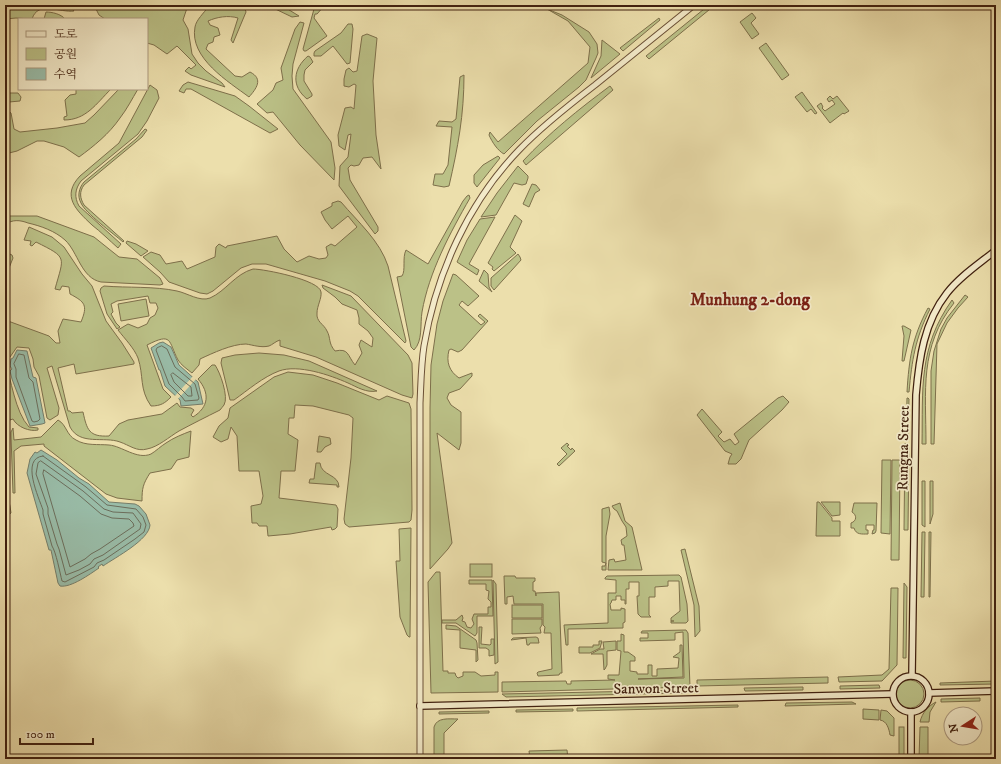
<svg xmlns="http://www.w3.org/2000/svg" width="1001" height="764" font-family="'IM FELL DW Pica','Noto Serif KR',serif">
  <style>
    .green { fill: #bbc187; stroke: #7e704b }
    .water { fill: #99bda9; stroke: #757e6b }
    .pier { fill: #ecdfac }
    .lines { fill: none; stroke-linecap: round; stroke-linejoin: round }
    .shore { stroke: #6c6e5c; stroke-width: 1 }
    .tertiary-casing { stroke: #6b5036; stroke-width: 7 }
    .secondary-casing { stroke: #40200f; stroke-width: 8 }
    .tertiary { stroke: #f3eac9; stroke-width: 5 }
    .secondary { stroke: #f3eac9; stroke-width: 5.5 }
    .labels { text-anchor: middle; stroke-width: 3.5; stroke-linejoin: round; paint-order: stroke }
    .street-label { font-size: 15px; fill: #40200f; stroke: #f3eac9 }
    .quarter-label { font-size: 17px; font-weight: bold; fill: #7a1f14; stroke: #f3eac9 }
  </style>
  <rect width="100%" height="100%" fill="#ecdfac"/>
  <filter id="stains"><feTurbulence type="fractalNoise" baseFrequency=".005" numOctaves="4"/><feColorMatrix values="0 0 0 0 .2 0 0 0 0 .09 0 0 0 0 .02 0 0 0 .5 -.17"/></filter>
  <radialGradient id="worn" r=".72"><stop offset=".6" stop-color="#630" stop-opacity="0"/><stop offset="1" stop-color="#630" stop-opacity=".3"/></radialGradient>
  <g class="green">
    <path d="M5,5H69L74,11C60,13 38,0 32,19L16,18L5,19Z"/>
    <path d="M97,5H188L183,20L188,29L192,54L198,63L206,71L222,83L225,87L191,75L185,71L189,67L191,69L196,65L177,46L167,54L154,45L147,43V19H105L99,15L96,9Z"/>
    <path d="M214,5H244L246,12L233,43L231,40L238,18C228,15 217,17 208,21L210,25L218,28L220,35L214,37L213,42L208,44L206,49L235,76L242,77L250,72C264,79 256,89 249,97C229,82 189,58 195,27C196,20 204,13 208,7H213Z"/>
    <path d="M267,5H281L299,16L292,17Z"/>
    <path d="M316,5H325L317,14H315L314,18L327,36L306,51H304L303,49L314,9Z"/>
    <path d="M709,5H715L649,59L646,56Z"/>
    <path d="M547,9L562,15L589,32L597,44L598,53L596,58L586,80L579,87L537,121L504,154C498,151 492,142 489,135L490,132L498,142L588,63L590,47L568,21Z"/>
    <path d="M46,12C52,12 61,14 65,19H44Z"/>
    <path d="M752,13L756,18L751,23L759,34L752,39L740,22Z"/>
    <path d="M659,18L660,20L623,51L620,48Z"/>
    <path d="M300,22L304,23L293,64L292,76L293,89L331,142L335,168L334,180L300,145L273,112L267,113L257,104L273,90L276,83L283,80L281,68L295,29Z"/>
    <path d="M348,24H352L353,29L350,63L347,64L333,46L321,56H314V53L315,51L341,33Z"/>
    <path d="M367,34L377,38L373,81L376,135L381,169L372,157L363,158L359,165L354,166L351,165L348,168L350,180L378,227V231L375,234L339,186L340,166L348,157L351,134L348,135L345,150L339,146L338,135L345,108L351,107L354,109L356,85L354,84L349,87L344,86V79L346,70L349,68L353,72L357,71L362,36Z"/>
    <path d="M602,40L620,54L591,78L601,56Z"/>
    <path d="M766,43L789,75L782,80L759,48Z"/>
    <path d="M308,56L310,57L313,62L305,70L304,75V81L312,94V96L307,99C291,86 293,69 308,56Z"/>
    <path d="M464,75C464,115 458,147 449,186L444,187L433,185L435,174H443L448,165L452,127L436,126L439,121L452,122L456,119L460,77Z"/>
    <path d="M188,82L235,96L249,106L278,129L270,133L191,89H186L184,93L179,91L183,85Z"/>
    <path d="M150,85L157,90L159,98L147,121L138,134L81,181C75,189 74,197 79,206L121,244L118,248C109,240 101,232 92,225C76,210 61,196 80,176L119,143Z"/>
    <path d="M610,86L613,90L526,165L523,161C549,133 579,109 610,86Z"/>
    <path d="M76,89H111C96,104 86,120 64,120V117L67,116L65,100L70,95L76,94Z"/>
    <path d="M119,89H138C132,99 127,109 120,118C109,134 94,146 79,157L64,147L44,141H37L17,151L5,154V111H8L11,113L14,129L20,132L57,128L85,123L94,115Z"/>
    <path d="M802,92L817,113L815,114L811,109L807,112L795,97Z"/>
    <path d="M5,93H18L21,97L20,101L9,102L5,105Z"/>
    <path d="M830,96L833,99L837,96L849,111L844,114L843,113L830,123L817,106L821,103L823,107L822,108L825,111L835,104L832,100L829,102L827,99Z"/>
    <path d="M145,129L147,130L142,137L84,185C79,192 80,198 84,205L124,241L123,242C114,234 85,213 81,203C77,196 79,188 84,182L136,139Z"/>
    <path d="M498,156L500,158L477,187L474,183V175L483,165Z"/>
    <path d="M518,166L528,176V178L526,184L522,185L514,183L496,215L481,217L497,193Z"/>
    <path d="M532,184L536,185L540,190L535,193L529,207L523,204Z"/>
    <path d="M469,195L470,198C450,233 429,272 422,312C420,324 423,341 414,350L411,347L397,277L402,276C406,270 402,258 406,250L428,264L463,201L467,196Z"/>
    <path d="M338,201L341,202C358,222 380,241 388,266L406,341L405,343L358,296L350,291L325,281L266,264H252L241,268L213,291L207,294L200,293L169,282L160,272L143,257L151,252L160,255L166,264L182,261L187,269L215,257L216,247L219,244L226,248L227,246L277,236L284,249L297,262L309,256L319,259L326,258L328,255L326,247L331,244L335,246L357,227L348,216L332,229L325,220L321,212L332,206V203Z"/>
    <path d="M515,215L522,221L510,247L516,253L494,271L492,269L493,267L488,263Z"/>
    <path d="M8,216H37L94,237L119,257L137,259L160,278L163,284L160,285L101,282C81,278 78,252 65,240C55,231 41,226 28,223C20,220 12,219 5,225V219Z"/>
    <path d="M495,217L469,264L479,270L477,275L457,262L467,240L480,219Z"/>
    <path d="M29,227L52,237L64,247L82,274L92,286L106,321L122,343L134,362V364L76,374L74,364L58,368L68,411H70L72,413L83,412C87,430 89,437 109,436L119,424L128,420L162,414L177,403L180,407L191,408L194,410L191,415L193,417C209,407 210,393 198,379L212,365H215C220,372 229,397 224,405C223,407 221,408 220,410C206,417 192,424 179,431C169,437 158,447 147,449C137,452 129,445 120,442C104,436 80,446 70,427L52,366L47,368L59,408L58,415L50,420L47,418L39,376L34,367L33,359L29,348L17,347L10,357L5,356V321L8,322V321L49,336L56,343H60L58,331L63,319L81,322C88,305 85,302 70,294L69,287L62,286L60,290L55,289C64,256 68,258 36,242L32,246L30,245L31,241L24,240Z"/>
    <path d="M127,241L136,244L148,251L141,256L126,243Z"/>
    <path d="M5,252L12,255L13,258L5,278Z"/>
    <path d="M518,254L520,257L521,260L494,290L491,286V278Z"/>
    <path d="M253,269C264,269 320,280 321,292C322,298 317,306 317,313C316,322 324,324 327,331C331,338 328,343 335,351C349,348 347,355 355,365L362,353L359,345L361,340L372,347L373,338L368,331L359,324V318L357,310L342,304L335,297L323,288L322,285L351,296L408,355L412,363L413,394L412,398L402,395L316,357L280,346V340C276,341 272,345 269,346C261,348 253,345 246,344C232,344 213,353 200,359L199,365L192,373C187,369 181,365 178,360C168,341 173,332 147,345L163,389L171,397C165,403 161,406 151,406C139,389 144,376 138,358C134,348 125,339 118,330L128,324L138,328L147,324L150,318L155,315L158,308L156,303H150L148,296L117,301L111,304L113,312L111,314L116,323L120,327L117,329L107,314L100,291L101,288L104,286C128,288 154,286 177,291C187,293 200,302 210,298C226,291 235,274 253,269Z"/>
    <path d="M484,270L488,274L489,287L492,292L479,281Z"/>
    <path d="M453,274L456,275L479,296L468,306L462,301L459,305L481,325L485,322L478,316L480,314L488,321L462,350L458,352L451,349L449,350C446,362 449,371 459,378L472,373V376L460,389L449,393L447,398L451,405L461,412V443L459,450L437,433L452,543L448,549L430,569V408L431,365L437,324L443,301Z"/>
    <path d="M965,295L968,297L958,308L947,323L937,344L934,444H931V371L934,351L941,329L947,318Z"/>
    <path d="M146,299L149,316L121,321L118,304Z"/>
    <path d="M952,300L954,303C919,347 926,391 926,444H922C923,389 918,348 952,300Z"/>
    <path d="M928,308L930,309C915,339 912,360 909,392H907C909,359 912,338 928,308Z"/>
    <path d="M902,326H904L911,330L904,361H902L904,336Z"/>
    <path d="M259,353L284,355L309,361L377,391C366,393 357,387 348,383C330,375 298,364 279,371C263,377 248,390 234,400H230L221,363L222,358L235,355Z"/>
    <path d="M5,360C11,379 15,412 29,427L38,428V430C30,432 17,427 13,419L10,420L5,398Z"/>
    <path d="M288,372L313,375L337,383L379,400L387,396L409,403L411,409L412,510L411,520L409,522L349,527L345,524L344,519L351,458L353,418L349,415L313,406L295,405L294,418H289L288,434L298,440L295,471H281L279,498L336,505L338,509L337,527L335,529L332,530L331,527L290,534L268,536L267,526H259L257,523H252L251,506L261,504L263,496L259,471H239L237,436L231,427L228,439L221,442L213,437L219,426L228,418L230,408L274,377Z"/>
    <path d="M783,396L789,402L782,410L749,440L741,459L736,464H728L730,457L732,454L725,451L697,415L702,409L722,432L718,436L724,442L730,439L735,445L739,442L734,434L778,398Z"/>
    <path d="M907,398H908L909,399L908,438L906,437Z"/>
    <path d="M58,420C67,425 66,435 76,440C86,446 98,444 109,445C122,446 137,460 151,454C156,451 161,446 166,443C173,438 183,434 191,431L189,457L177,460L171,469L150,473C143,484 142,488 142,501L117,498L106,494L44,446V444L21,446L14,451L15,493H13L11,436V432L13,428L14,440L41,437Z"/>
    <path d="M319,436L330,438L331,444L325,447L321,452H317Z"/>
    <path d="M567,443L569,445L567,446L571,450L572,448L575,451L559,466L557,464L567,454L561,448Z"/>
    <path d="M905,443L909,448L908,530H904Z"/>
    <path d="M882,460H891L890,534L881,533Z"/>
    <path d="M892,460H900L899,560H891Z"/>
    <path d="M316,463H320C321,476 339,474 339,487H337V485L309,483L310,479H314Z"/>
    <path d="M922,481H925V527L922,525Z"/>
    <path d="M930,481H933V514L930,524Z"/>
    <path d="M5,486L10,506L11,513L5,518Z"/>
    <path d="M817,502H819L832,518V521H840V536H816Z"/>
    <path d="M821,502H840V515L832,516Z"/>
    <path d="M620,503L625,521L632,527L642,570H608L609,560L614,559L615,562L626,560L624,545H622L621,540L627,536L626,527L622,521L617,511L614,509L612,506Z"/>
    <path d="M854,503H877L876,531L875,533L872,534L873,530H874V525H866V530H868V534C862,534 856,535 854,528H851V523C857,521 857,515 852,512Z"/>
    <path d="M609,507L610,514L606,536V570H602V566H605L606,563L602,562V509Z"/>
    <path d="M411,528L410,637H409L407,635L400,617L396,561H400L399,529Z"/>
    <path d="M922,532H925L924,597H921Z"/>
    <path d="M929,532H931L930,597H929Z"/>
    <path d="M685,549L699,606L700,631L695,637L694,605L681,550Z"/>
    <rect x="470" y="564" width="22" height="13"/>
    <path d="M436,572H440L443,671H448V673H455L456,676L458,678L463,676V672H475L481,676L495,675V672H498V692L431,693L428,582Z"/>
    <path d="M679,575L681,577L687,604L688,621L686,623H671V621H674H671V618L680,611L679,581H668V586L655,587V597H649V615L651,617H641L638,614L637,596H639V582H629V589H626V604H625V600H621V596H616V600H612L611,603L610,604L611,610H621V608L625,609V622L623,623V628L568,629V645H566L564,625L608,623V593H616V580L605,579V578L607,576Z"/>
    <path d="M504,576H515L516,578H535V581L533,582V591H535L536,596V593L559,592L562,673H560L559,675L538,676L537,673L538,672L552,669L551,633H544L545,627L543,625V604H514L513,596L507,597V604H505Z"/>
    <path d="M469,580H492L493,616H477V633L475,636L456,623H442V620H456L462,615L463,618L462,621L465,622L467,627L471,628L474,624L472,619L474,614H488V607H491V602L488,599L489,591L486,590V584H469Z"/>
    <path d="M493,580L496,584L498,662L495,664Z"/>
    <path d="M904,583L907,587L906,658H903Z"/>
    <path d="M891,588H898L897,665L882,681L839,682L838,677L882,675L889,669Z"/>
    <rect x="512" y="605" width="30" height="13"/>
    <path d="M512,619H542V625L540,628L541,633L512,634Z"/>
    <path d="M446,625L456,626L476,640L477,643L478,660L476,662V650L460,648V630L446,629Z"/>
    <path d="M479,627H482L481,644L490,645L491,644V639H494V655L489,656V650L486,648H479Z"/>
    <path d="M686,630L688,633L690,687L502,692V682L566,681L567,684H571V681L615,680L608,679V675H619L621,651L617,650V641H621V634L624,635V652H628L635,657V661H630V671L637,672V674H648V665H652V676H657V669L678,668L679,658L673,657L680,652V645H682L683,677L638,679L684,678L683,632L675,633V640L640,641V638H648V633H641L642,631Z"/>
    <path d="M536,637L538,638L539,643H530L529,645H527L526,638L511,640L513,638Z"/>
    <path d="M599,641H602L600,648L590,653H579V647H593V645H599Z"/>
    <path d="M616,641V650L607,651V665L605,669L604,670L603,654H591L600,649H604L603,642Z"/>
    <path d="M828,677V683L697,686V680Z"/>
    <circle cx="910" cy="694" r="14"/>
    <path d="M996,681V684L940,685V683Z"/>
    <path d="M879,685L880,688L840,689V686Z"/>
    <path d="M803,687V690L745,691L744,688Z"/>
    <path d="M690,690L686,693L506,697L502,694Z"/>
    <path d="M980,698V701L941,702V699Z"/>
    <path d="M852,702L856,704L785,706L786,703Z"/>
    <path d="M936,702L930,712L929,722H920C922,713 928,706 936,702Z"/>
    <path d="M738,705V707L577,711V708Z"/>
    <path d="M573,709V711L516,712V710Z"/>
    <path d="M863,709L879,710V720L863,719Z"/>
    <path d="M881,710L887,711L894,718V736L890,735C889,729 887,721 880,720Z"/>
    <path d="M489,711V713L439,714V712Z"/>
    <path d="M458,719L444,733V759H434V727C437,717 449,719 458,719Z"/>
    <rect x="899" y="727" width="5" height="32"/>
    <path d="M920,727H928V759H919Z"/>
    <path d="M567,750L568,759H530L529,751Z"/>
  </g>
  <g class="water">
    <path d="M163,342L171,347L179,365L198,382L203,404L181,406L180,400L165,386L160,370H159L151,348L159,343Z"/>
    <path d="M17,350L27,351L33,377L36,378L45,423L42,424L30,426L12,379L10,371L12,369L10,366L11,359L13,358Z"/>
    <path d="M41,450L57,460L79,478L89,484L109,502L135,504L139,506L146,514L150,525C149,540 116,557 103,566L102,564L98,567L99,568C90,574 71,588 60,586L58,583L51,550H49L27,473L30,459L35,452L37,453Z"/>
  </g>
  <path class="pier" d="M194,375L197,378L177,400L174,397Z"/>
  <g class="lines">
    <g class="shore">
      <path d="M162,346L167,349L175,367L195,384L199,398L198,400L185,401L182,397L169,384L156,350L157,348Z"/>
      <path d="M19,354L24,355L29,378L33,382L40,419L38,421L34,422L32,421L16,377V369L14,364Z"/>
      <path d="M173,373L191,387L192,396H188L174,382L171,375Z"/>
      <path d="M43,456L86,487L107,505L136,509L143,517L146,525L144,532L135,539L104,560L97,563L94,567L65,582L62,581C60,573 56,552 52,546L43,514V510C39,498 20,458 43,456Z"/>
      <path d="M41,461L83,491L104,509L113,512L133,513L141,524L140,529L103,555L94,559L90,564L79,570L66,575L59,549L57,544L48,514V508L36,474L38,463Z"/>
      <path d="M44,470L80,496L101,514L112,518L129,519L133,523L134,526L100,549L91,554L85,559L70,567L43,474Z"/>
    </g>
    <g class="tertiary-casing">
      <path id="tertiary" d="M420,759V403C421,384 421,365 424,346C436,274 468,203 519,150C542,126 569,105 595,85C628,58 661,32 694,5"/>
    </g>
    <g class="secondary-casing">
      <g id="secondary">
        <path d="M912,675L916,395C919,359 924,322 947,293C960,276 979,264 996,250"/>
        <circle cx="911" cy="694" r="18"/>
        <path d="M929,693L996,691"/>
        <path d="M420,706L892,694"/>
        <path d="M911,759V712"/>
      </g>
    </g>
    <use href="#tertiary" class="tertiary"/>
    <use href="#secondary" class="secondary"/>
  </g>
  <g class="labels">
    <g class="street-label">
      <text transform="translate(903 448) rotate(-89)" y="5">Rungna Street</text>
      <text transform="translate(656 688) rotate(-1)" y="5">Sanwon Street</text>
    </g>
    <g class="quarter-label">
      <text x="750" y="305">Munhung 2-dong</text>
    </g>
  </g>
  <rect width="1001" height="764" fill="none" stroke="#ecdfac" stroke-width="20"/>
  <rect x="6" y="6" width="989" height="752" fill="none" stroke="#40200f" stroke-width="2"/>
  <rect x="10" y="10" width="981" height="744" fill="none" stroke="#40200f"/>
  <rect x="18" y="18" width="130" height="72" fill="#f3eac9" stroke="#ab997f"/>
  <rect x="26" y="31" width="20" height="6" fill="#f3eac9" stroke="#ab997f"/>
  <text x="54" y="38" font-size="12" fill="#40200f">도로</text>
  <rect x="26" y="48" width="20" height="12" fill="#bbc187" stroke="#ab997f"/>
  <text x="54" y="58" font-size="12" fill="#40200f">공원</text>
  <rect x="26" y="68" width="20" height="12" fill="#99bda9" stroke="#ab997f"/>
  <text x="54" y="78" font-size="12" fill="#40200f">수역</text>
  <g transform="translate(963 726) rotate(258)"><circle r="19" fill="#f3eac9" stroke="#ab997f"/>
  <path d="M0-3L7 15L0 10L-7 15Z" fill="#8f2418"/>
  <text y="-6" font-size="11" font-weight="bold" text-anchor="middle" fill="#40200f">N</text>
  </g>
  <path d="M20 738v6h73v-6" fill="none" stroke="#40200f" stroke-width="2"/>
  <text x="26" y="738" font-size="12" fill="#40200f" stroke="#f3eac9" stroke-width="3" paint-order="stroke">100 m</text>
  <rect width="100%" height="100%" filter="url(#stains)"/>
  <rect width="100%" height="100%" fill="url(#worn)"/>
</svg>
